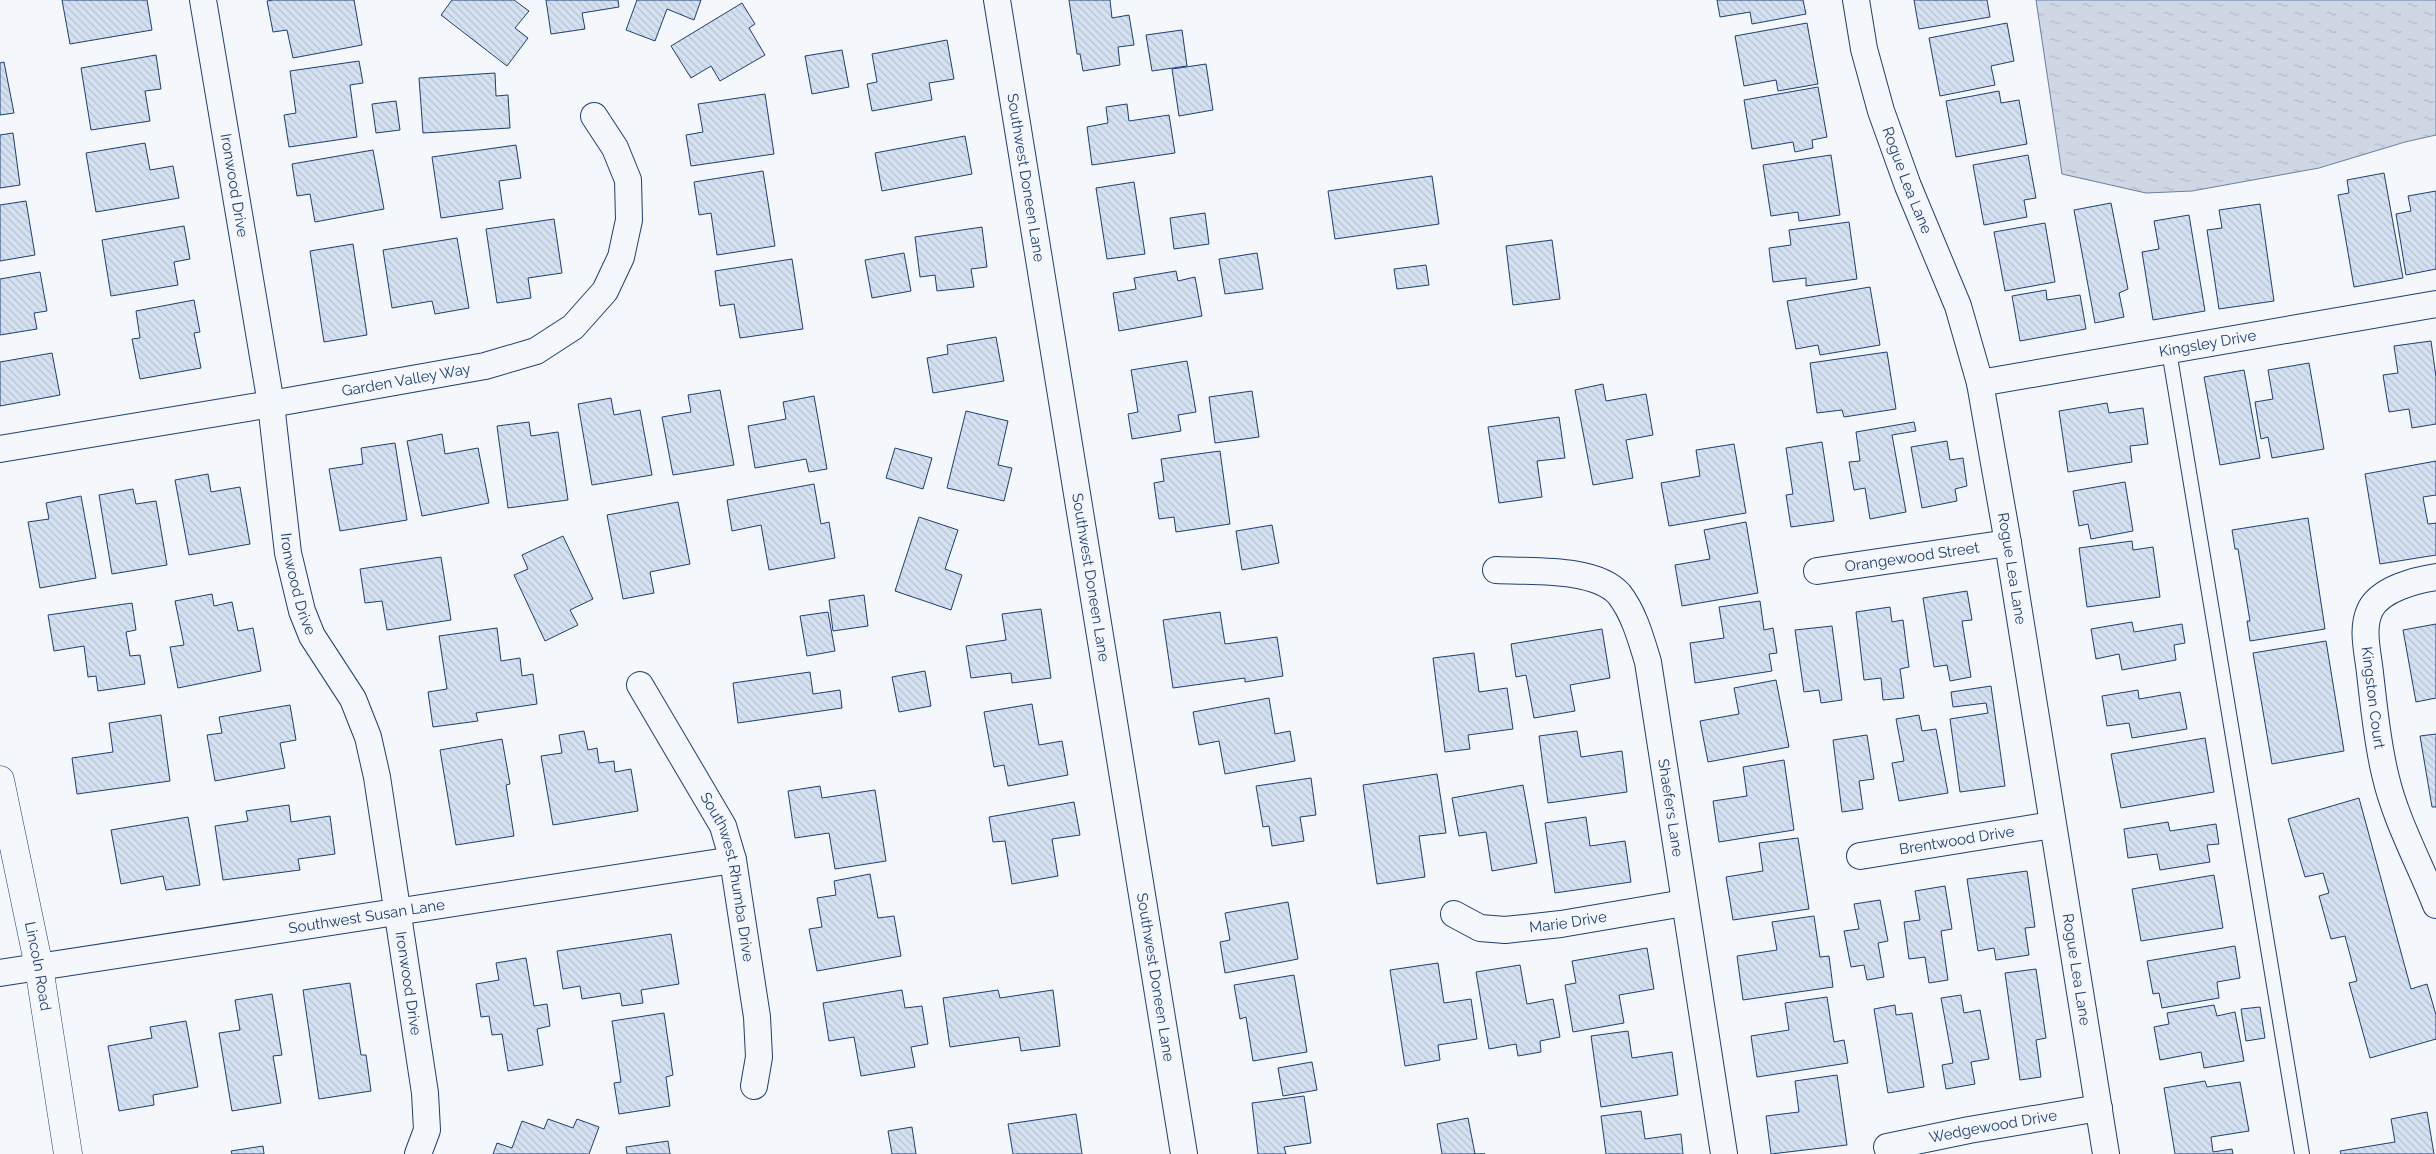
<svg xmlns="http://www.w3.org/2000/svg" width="2436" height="1154" font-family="Raleway,sans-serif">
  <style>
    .water { fill: url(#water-ripples); stroke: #687fa3 }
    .building { fill: url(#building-back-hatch); stroke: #1d3f73 }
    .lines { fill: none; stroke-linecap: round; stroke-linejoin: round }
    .lane-casing { stroke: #1d3f73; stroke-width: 16 }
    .street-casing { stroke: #1d3f73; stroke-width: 28 }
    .secondary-casing { stroke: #1d3f73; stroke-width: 29 }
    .lane { stroke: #f4f7fb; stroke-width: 14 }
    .street { stroke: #f4f7fb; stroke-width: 26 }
    .secondary { stroke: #f4f7fb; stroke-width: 28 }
    .labels { text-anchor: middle; stroke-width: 4; stroke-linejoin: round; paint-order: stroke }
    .street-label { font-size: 15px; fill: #1d3f73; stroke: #f4f7fb }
  </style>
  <defs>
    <pattern id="water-ripples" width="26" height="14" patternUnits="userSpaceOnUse" patternTransform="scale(1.25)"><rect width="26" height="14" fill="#cfd7e4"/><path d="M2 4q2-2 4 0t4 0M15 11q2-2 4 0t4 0" fill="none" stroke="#b1bac7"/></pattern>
    <pattern id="building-back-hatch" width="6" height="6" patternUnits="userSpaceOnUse" patternTransform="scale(1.25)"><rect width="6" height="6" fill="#d5e0f0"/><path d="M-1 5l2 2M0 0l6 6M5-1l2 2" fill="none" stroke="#b6c1d1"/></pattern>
  </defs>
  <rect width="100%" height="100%" fill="#f4f7fb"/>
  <path class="water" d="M2036,0H2436V135L2405,142L2319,168L2192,191L2146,193L2062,174Z"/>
  <g class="building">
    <path d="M62,0H147L152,30L70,44Z"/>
    <path d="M273,0H354L362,45L293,58L287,30L273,32L267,1Z"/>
    <path d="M452,0H514L529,11L515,28L528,38L507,66L441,15Z"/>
    <path d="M546,0H618L619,7L582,13L585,29L551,34Z"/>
    <path d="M637,0H701L694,20L667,9L655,41L626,30Z"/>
    <path d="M1069,0H1110L1112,18L1129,15L1134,45L1118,47L1120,65L1083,71L1080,54H1077Z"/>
    <path d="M1717,0H1803L1806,14L1752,24L1750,12L1720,17Z"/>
    <path d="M1914,0H1987L1990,17L1919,29Z"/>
    <path d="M742,3L755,24L749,28L765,55L720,81L711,66L691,78L671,46Z"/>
    <path d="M1807,23L1818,84L1778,91L1776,80L1744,86L1735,36Z"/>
    <path d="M2007,23L2014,61L1991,66L1995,85L1940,96L1929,38Z"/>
    <path d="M1182,30L1187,66L1152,71L1146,35Z"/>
    <path d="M947,40L954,79L929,83L932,100L872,111L867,84L877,82L872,54Z"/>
    <path d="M842,50L849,87L812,94L805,56Z"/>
    <path d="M156,55L161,89L145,91L150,121L91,130L81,68Z"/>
    <path d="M359,61L363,83L350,85L357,137L289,147L284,115L296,113L290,71Z"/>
    <path d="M4,62L14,113L0,115V63Z"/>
    <path d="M1206,64L1213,110L1179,116L1172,69Z"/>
    <path d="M495,73L496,96L508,95L510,128L423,133L419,78Z"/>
    <path d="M1818,87L1827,137L1812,140L1813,148L1795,152L1793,142L1752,149L1744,100Z"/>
    <path d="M1999,91L2001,103L2019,100L2027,144L1956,157L1946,101Z"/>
    <path d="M765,94L774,154L691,166L686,135L703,132L698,104Z"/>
    <path d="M396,101L400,130L376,133L372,104Z"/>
    <path d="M1127,104L1129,121L1169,115L1175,153L1092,165L1087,127L1108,123L1106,107Z"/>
    <path d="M13,133L20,185L0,188V135Z"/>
    <path d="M965,136L972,174L882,191L875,153Z"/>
    <path d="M145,143L150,170L173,166L179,198L96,212L86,153Z"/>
    <path d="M516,145L521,178L499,181L503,209L441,218L432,157Z"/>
    <path d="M373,150L384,209L315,222L310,194L297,196L292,164Z"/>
    <path d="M1831,155L1840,215L1799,221L1798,212L1771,216L1763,165Z"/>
    <path d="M2028,155L2036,198L2024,200L2027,217L1984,225L1973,165Z"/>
    <path d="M763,171L775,246L717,255L711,213L699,215L694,182Z"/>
    <path d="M2384,173L2403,278L2354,287L2338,195L2349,193L2347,180Z"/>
    <path d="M1432,176L1439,224L1335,239L1328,191Z"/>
    <path d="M1134,182L1145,254L1107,259L1096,188Z"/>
    <path d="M2436,191V269L2406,275L2396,214L2411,211L2408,196Z"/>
    <path d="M26,201L35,255L0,261V205Z"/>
    <path d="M2111,203L2128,289L2119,293L2124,317L2095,323L2074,210Z"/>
    <path d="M2260,204L2274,301L2219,309L2207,230L2222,228L2219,210Z"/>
    <path d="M1205,213L1209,244L1174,249L1170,218Z"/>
    <path d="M2189,215L2205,311L2153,320L2142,252L2159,249L2154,221Z"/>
    <path d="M554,219L562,273L528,278L531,298L497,303L486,229Z"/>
    <path d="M1849,222L1857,279L1806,286V278L1773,282L1769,248L1791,245L1789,230Z"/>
    <path d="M2045,223L2055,282L2005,291L1994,232Z"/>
    <path d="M184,226L190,259L174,262L178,285L111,296L102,240Z"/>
    <path d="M982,227L987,267L971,269L974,287L937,291L935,275L920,277L915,237Z"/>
    <path d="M457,238L469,308L435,314L432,301L392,308L383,250Z"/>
    <path d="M1552,240L1560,299L1513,305L1506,246Z"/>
    <path d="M353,244L367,335L324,342L310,251Z"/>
    <path d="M904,253L911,291L872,298L865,260Z"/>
    <path d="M1257,253L1263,289L1225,294L1219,259Z"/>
    <path d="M792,259L803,329L740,338L734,304L720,306L715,271Z"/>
    <path d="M1426,265L1429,285L1397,289L1394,269Z"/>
    <path d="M1176,271L1178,281L1195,277L1202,316L1119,331L1113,293L1136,289L1134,278Z"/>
    <path d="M40,272L47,311L34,313L37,329L0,335V279Z"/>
    <path d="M1870,287L1880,345L1820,355L1818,345L1796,349L1787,301Z"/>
    <path d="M2046,290L2047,300L2080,295L2086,329L2020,341L2012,296Z"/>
    <path d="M194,300L200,332L194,333L201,368L140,379L132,339L140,338L136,311Z"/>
    <path d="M996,337L1004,381L933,393L927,358L948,354L947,345Z"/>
    <path d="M2431,341L2436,377V424L2412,428L2409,409L2389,412L2383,375L2398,373L2394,346Z"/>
    <path d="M1887,352L1896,409L1844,417L1842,410L1817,413L1810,363Z"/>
    <path d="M52,353L60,395L0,406V362Z"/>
    <path d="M1187,361L1196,412L1178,415L1181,431L1132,439L1128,414L1138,412L1131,370Z"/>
    <path d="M2309,363L2324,449L2272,458L2268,437L2261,439L2255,402L2273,399L2268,370Z"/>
    <path d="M2244,370L2260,458L2220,465L2204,377Z"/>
    <path d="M1603,384L1606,401L1646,394L1653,435L1626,440L1633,478L1593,485L1575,390Z"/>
    <path d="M720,390L734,465L673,475L662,417L691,412L688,395Z"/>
    <path d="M1252,391L1259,437L1215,443L1209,397Z"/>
    <path d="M814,396L827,469L809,472L806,459L755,468L748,426L786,419L783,402Z"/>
    <path d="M611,398L614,415L640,410L652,475L592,485L578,404Z"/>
    <path d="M2107,403L2109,413L2143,408L2148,444L2130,446L2132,462L2068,472L2059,411Z"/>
    <path d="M966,411L1008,421L998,465L1012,468L1004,501L947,488Z"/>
    <path d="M1559,417L1565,458L1537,461L1542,497L1499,503L1488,427Z"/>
    <path d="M529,422L531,436L558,432L568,500L508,508L497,426Z"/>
    <path d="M1914,422L1916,431L1892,435L1906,512L1870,519L1865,488L1854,490L1849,462L1860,461L1856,432Z"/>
    <path d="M442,434L445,454L478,448L489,503L422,516L407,441Z"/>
    <path d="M1947,441L1950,460L1963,458L1967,486L1955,489L1957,501L1922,508L1911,447Z"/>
    <path d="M1822,442L1834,521L1791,527L1786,495L1793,494L1786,448Z"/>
    <path d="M395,443L407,520L340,531L329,469L363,464L361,448Z"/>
    <path d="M1734,444L1746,513L1669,526L1661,483L1700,476L1696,450Z"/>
    <path d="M895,448L932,458L923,489L886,478Z"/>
    <path d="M1220,451L1230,524L1176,532L1174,517L1159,519L1154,483L1164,481L1161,459Z"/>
    <path d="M2436,461V495L2423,497L2428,524L2436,523V555L2380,564L2365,474Z"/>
    <path d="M208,474L211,492L240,487L250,544L189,555L175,480Z"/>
    <path d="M2125,482L2133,531L2091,539L2088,524L2079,526L2073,491Z"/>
    <path d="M814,484L821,524L829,522L835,558L769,570L761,525L732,531L727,500Z"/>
    <path d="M133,489L136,504L156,501L167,565L112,574L99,495Z"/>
    <path d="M81,496L96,578L40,588L28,522L49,519L46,503Z"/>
    <path d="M678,502L690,564L650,572L654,593L623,599L607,515Z"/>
    <path d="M919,517L958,530L945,569L962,575L951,610L895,591Z"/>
    <path d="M2308,518L2325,629L2250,641L2247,621H2250L2238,549H2235L2232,530Z"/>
    <path d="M1746,522L1758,593L1682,606L1675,565L1710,559L1704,530Z"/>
    <path d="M1272,525L1279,563L1242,570L1236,531Z"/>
    <path d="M563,536L593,599L570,610L578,625L545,641L514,575L528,569L522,555Z"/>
    <path d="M2132,541L2133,550L2153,547L2160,597L2087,607L2079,548Z"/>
    <path d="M441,557L451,620L387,630L382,601L365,603L360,569Z"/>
    <path d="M1967,591L1972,620L1962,621L1971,677L1950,681L1947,665L1934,667L1923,598Z"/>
    <path d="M212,594L214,606L232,602L238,631L253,628L261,671L178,688L170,647L184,645L175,601Z"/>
    <path d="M864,595L868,626L833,631L829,600Z"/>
    <path d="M1760,601L1764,630L1773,628L1777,653L1769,654L1772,671L1695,683L1690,643L1724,638L1719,607Z"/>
    <path d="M132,603L136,630L126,632L130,656L140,655L145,684L98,691L96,676L88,677L84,646L54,651L48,615Z"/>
    <path d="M1890,607L1892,622L1903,620L1909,667L1900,669L1904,698L1883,700L1881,678L1864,680L1856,612Z"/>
    <path d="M1041,609L1051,678L1012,683L1011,673L971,678L966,646L1006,640L1002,614Z"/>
    <path d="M828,612L835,651L807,656L800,616Z"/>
    <path d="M1220,612L1225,644L1277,637L1283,676L1245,682V678L1173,688L1163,620Z"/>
    <path d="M2132,622L2134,632L2182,624L2185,643L2174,645L2176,660L2122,670L2119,654L2096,659L2091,629Z"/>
    <path d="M2436,624V698L2416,702L2403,630Z"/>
    <path d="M1832,626L1842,700L1821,703L1819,690L1804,692L1795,630Z"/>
    <path d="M497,628L501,661L520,658L522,676L533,674L537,704L476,713L478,721L433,727L428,692L447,689L439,636Z"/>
    <path d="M1602,629L1610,678L1570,685L1575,711L1534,718L1526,675L1516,677L1511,644Z"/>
    <path d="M2326,641L2344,751L2272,764L2253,653Z"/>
    <path d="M1474,653L1479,692L1507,688L1513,729L1468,735L1470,749L1445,752L1433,658Z"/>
    <path d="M925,671L931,706L899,712L892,677Z"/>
    <path d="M810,672L813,694L840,690L842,708L738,723L733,683Z"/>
    <path d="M1776,680L1789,747L1708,762L1700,721L1739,714L1734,688Z"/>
    <path d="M1991,686L2005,786L1960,792L1950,719L1988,713L1986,703L1953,707L1951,692Z"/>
    <path d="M2138,690L2139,699L2180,692L2187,729L2132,738L2129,723L2107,726L2102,696Z"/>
    <path d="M1269,698L1275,734L1290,731L1295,761L1225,774L1219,741L1199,745L1193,712Z"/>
    <path d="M1032,704L1039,745L1062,741L1068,775L1008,786L1004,765L994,767L984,712Z"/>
    <path d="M290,705L296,740L280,743L285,768L215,781L207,735L222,733L219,717Z"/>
    <path d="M161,715L170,781L77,794L72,758L113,752L109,723Z"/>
    <path d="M1919,715L1922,731L1936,729L1948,793L1899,801L1892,763L1904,761L1896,719Z"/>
    <path d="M584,731L588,750L597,748L599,763L614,761L615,772L631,769L638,811L553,825L541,756L562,753L559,735Z"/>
    <path d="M1577,731L1581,757L1622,751L1627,792L1548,803L1539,736Z"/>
    <path d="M2436,734V807H2432L2420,736Z"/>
    <path d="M1867,735L1874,779L1859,781L1863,809L1842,812L1833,740Z"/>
    <path d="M2205,738L2214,792L2121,808L2111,754Z"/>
    <path d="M502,739L510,784L506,785L514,836L456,845L440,750Z"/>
    <path d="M1784,760L1794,830L1719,842L1713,801L1747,796L1743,767Z"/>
    <path d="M1437,774L1446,833L1419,836L1425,877L1377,884L1363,785Z"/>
    <path d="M1311,778L1316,815L1300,817L1304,841L1272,846L1269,826L1263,827L1256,786Z"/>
    <path d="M1523,785L1537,863L1492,871L1486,832L1459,836L1452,798Z"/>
    <path d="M820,786L822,798L875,790L886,861L835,869L829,833L795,838L788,791Z"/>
    <path d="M2359,798L2411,989L2427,984L2436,1015V1039L2370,1058L2349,983L2357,981L2345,936L2331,939L2319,896L2329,893L2323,873L2305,877L2288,819Z"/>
    <path d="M1074,802L1080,835L1052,839L1058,876L1012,884L1005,841L993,842L989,817Z"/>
    <path d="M289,805L291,822L330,816L335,854L298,859L300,870L223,880L215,826L248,821L246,811Z"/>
    <path d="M188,817L200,885L166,890L163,876L121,884L111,830Z"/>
    <path d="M1586,817L1590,846L1625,841L1631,882L1555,893L1545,823Z"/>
    <path d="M2168,822L2170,831L2216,824L2219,844L2207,845L2210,862L2160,870L2157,854L2128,858L2124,829Z"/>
    <path d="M1798,838L1809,909L1733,920L1726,877L1763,871L1759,843Z"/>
    <path d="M2027,871L2035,927L2025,928L2029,955L1996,960L1994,948L1978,951L1967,879Z"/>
    <path d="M870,874L878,918L894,916L901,956L817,971L809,929L822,927L817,898L836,895L834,881Z"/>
    <path d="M2214,875L2223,928L2141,941L2132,889Z"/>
    <path d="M1945,886L1952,929L1941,931L1948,980L1929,983L1925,957L1909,959L1904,922L1920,920L1915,891Z"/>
    <path d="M1880,900L1888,941L1878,943L1884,977L1867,980L1864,965L1851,967L1844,931L1859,929L1854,904Z"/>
    <path d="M1288,902L1298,959L1225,973L1220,942L1230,940L1225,913Z"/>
    <path d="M1814,916L1820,957L1829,956L1833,987L1743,1000L1737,956L1777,950L1772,922Z"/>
    <path d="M671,934L679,984L641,990L643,1003L622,1006L620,993L582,999L580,986L563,989L557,951Z"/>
    <path d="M2235,946L2240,978L2217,982L2219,998L2162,1008L2159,993L2153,994L2147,961Z"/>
    <path d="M1647,948L1654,989L1619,995L1624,1023L1573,1032L1565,985L1576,983L1572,961Z"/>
    <path d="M526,958L534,1006L547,1004L550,1026L537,1029L543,1065L508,1071L502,1034L492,1035L489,1016L481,1017L476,984L499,980L496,963Z"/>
    <path d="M1438,963L1444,1003L1471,999L1477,1039L1438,1045L1440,1060L1405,1066L1390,970Z"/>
    <path d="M1520,965L1527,1004L1553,999L1560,1037L1540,1041L1541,1052L1518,1056L1516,1044L1489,1049L1476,972Z"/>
    <path d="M2036,969L2046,1038L2036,1040L2041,1077L2020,1080L2005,973Z"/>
    <path d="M1294,975L1307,1052L1253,1061L1246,1017L1240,1019L1234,985Z"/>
    <path d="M350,983L361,1055H366L371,1091L319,1099L303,990Z"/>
    <path d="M902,990L905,1008L922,1006L928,1044L911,1047L915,1067L861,1076L854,1037L829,1041L823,1003Z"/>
    <path d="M998,990L1000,998L1053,990L1060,1046L1021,1051L1019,1037L950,1047L943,998Z"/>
    <path d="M272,994L282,1055L273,1056L281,1103L232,1111L219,1033L240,1030L235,1000Z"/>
    <path d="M1961,995L1964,1013L1980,1010L1989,1059L1971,1062L1975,1084L1946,1089L1942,1065L1953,1063L1941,998Z"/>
    <path d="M1827,997L1834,1042L1844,1040L1848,1063L1757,1077L1751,1036L1789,1030L1785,1003Z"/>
    <path d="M1895,1005L1896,1015L1912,1013L1924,1087L1888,1093L1874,1009Z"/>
    <path d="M2214,1005L2217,1016L2235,1012L2244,1061L2204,1068L2201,1052L2160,1060L2154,1027L2169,1024L2167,1013Z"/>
    <path d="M2260,1007L2265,1038L2246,1041L2241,1009Z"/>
    <path d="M664,1013L673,1075L666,1077L670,1106L619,1114L614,1083L621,1082L612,1021Z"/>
    <path d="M186,1021L198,1087L153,1095L154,1105L119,1111L108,1046L152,1038L150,1027Z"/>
    <path d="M1628,1031L1632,1058L1672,1052L1678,1095L1601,1107L1591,1036Z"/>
    <path d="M1312,1062L1317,1090L1283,1096L1278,1068Z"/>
    <path d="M1837,1075L1847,1145L1771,1154L1766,1116L1799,1112L1795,1081Z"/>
    <path d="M2205,1081L2207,1087L2240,1082L2249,1131L2211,1137L2213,1152L2232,1149L2233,1154H2175L2164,1088Z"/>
    <path d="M1304,1096L1311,1143L1284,1147L1286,1154H1258L1252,1103Z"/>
    <path d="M1641,1111L1645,1139L1681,1134L1683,1154H1606L1601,1116Z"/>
    <path d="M2427,1112L2434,1154H2341L2340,1151L2395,1142L2391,1119Z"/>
    <path d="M1076,1114L1082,1154H1013L1008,1124Z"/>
    <path d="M1468,1118L1475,1154H1485H1442L1437,1124Z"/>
    <path d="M548,1119L573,1128L577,1119L599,1127L589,1154H493L497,1143L512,1148L522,1121L544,1129Z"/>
    <path d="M912,1127L916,1154H892L888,1131Z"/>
    <path d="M668,1141L670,1154H627L626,1147Z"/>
    <path d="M263,1146L264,1154H232L231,1151Z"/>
  </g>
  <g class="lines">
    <g class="lane-casing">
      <path id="lane" d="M2169,351L2302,1154"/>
    </g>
    <g class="street-casing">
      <g id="street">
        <path id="s1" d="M203,0L271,404L288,553L302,611L312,636L353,699L368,737L377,777L425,1093L427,1130L418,1154"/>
        <path id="s2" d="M997,0L1184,1154"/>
        <path id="s3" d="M1856,0L1864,49L1881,111L1908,186L1958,306L1980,383L2008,543L2106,1154"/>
        <path id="s4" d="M1980,383L2436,304"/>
        <path id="s5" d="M0,449L271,404L485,366L536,351L573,327L605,291L621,257L629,220L628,180L615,148L594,116"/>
        <path id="s6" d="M1496,570C1531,572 1595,567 1619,594C1634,613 1641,639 1648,662L1724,1154"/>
        <path id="s7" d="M1817,571L2008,543"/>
        <path id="s8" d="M2436,577C2416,580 2380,589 2370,610C2361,629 2368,653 2370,673C2374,707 2377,741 2385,774C2395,819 2419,862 2436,905"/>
        <path id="s9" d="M640,685L723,826L733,860L757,1017L759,1057L754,1086"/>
        <path id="s10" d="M1860,856L2052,825"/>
        <path id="s11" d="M1454,914L1480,928L1505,930L1561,924L1684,903"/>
        <path id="s12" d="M0,973L733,860"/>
        <path id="s13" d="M1887,1147L1969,1130L2099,1108"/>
      </g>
    </g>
    <g class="secondary-casing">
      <g id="secondary">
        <path id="s14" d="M0,780L39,967L68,1154"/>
      </g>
    </g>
    <use href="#lane" class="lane"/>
    <use href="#street" class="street"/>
    <use href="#secondary" class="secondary"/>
  </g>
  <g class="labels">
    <g class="street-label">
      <text dy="5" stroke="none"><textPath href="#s2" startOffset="180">Southwest Doneen Lane</textPath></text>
      <text dy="5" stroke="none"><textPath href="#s3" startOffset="188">Rogue Lea Lane</textPath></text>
      <text dy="5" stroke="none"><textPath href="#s1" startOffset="188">Ironwood Drive</textPath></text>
      <text dy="5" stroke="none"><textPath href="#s4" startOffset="231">Kingsley Drive</textPath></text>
      <text dy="5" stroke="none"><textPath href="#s5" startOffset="412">Garden Valley Way</textPath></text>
      <text dy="5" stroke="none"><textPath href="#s7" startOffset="96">Orangewood Street</textPath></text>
      <text dy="5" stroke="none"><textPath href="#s3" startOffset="592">Rogue Lea Lane</textPath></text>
      <text dy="5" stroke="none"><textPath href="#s2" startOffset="585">Southwest Doneen Lane</textPath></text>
      <text dy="5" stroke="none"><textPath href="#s1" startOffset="592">Ironwood Drive</textPath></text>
      <text dy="5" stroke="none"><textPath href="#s8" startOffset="165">Kingston Court</textPath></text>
      <text dy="5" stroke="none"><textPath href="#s6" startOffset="350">Shaefers Lane</textPath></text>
      <text dy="5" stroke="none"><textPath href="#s10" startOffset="98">Brentwood Drive</textPath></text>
      <text dy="5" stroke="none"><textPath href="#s9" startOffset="214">Southwest Rhumba Drive</textPath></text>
      <text dy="5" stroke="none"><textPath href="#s12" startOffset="371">Southwest Susan Lane</textPath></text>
      <text dy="5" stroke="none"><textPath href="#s11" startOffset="118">Marie Drive</textPath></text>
      <text dy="5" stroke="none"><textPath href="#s14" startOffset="190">Lincoln Road</textPath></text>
      <text dy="5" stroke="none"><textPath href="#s3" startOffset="998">Rogue Lea Lane</textPath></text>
      <text dy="5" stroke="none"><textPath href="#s2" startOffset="990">Southwest Doneen Lane</textPath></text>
      <text dy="5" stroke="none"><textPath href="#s1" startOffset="1012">Ironwood Drive</textPath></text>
      <text dy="5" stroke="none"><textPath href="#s13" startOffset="108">Wedgewood Drive</textPath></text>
    </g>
  </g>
</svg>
